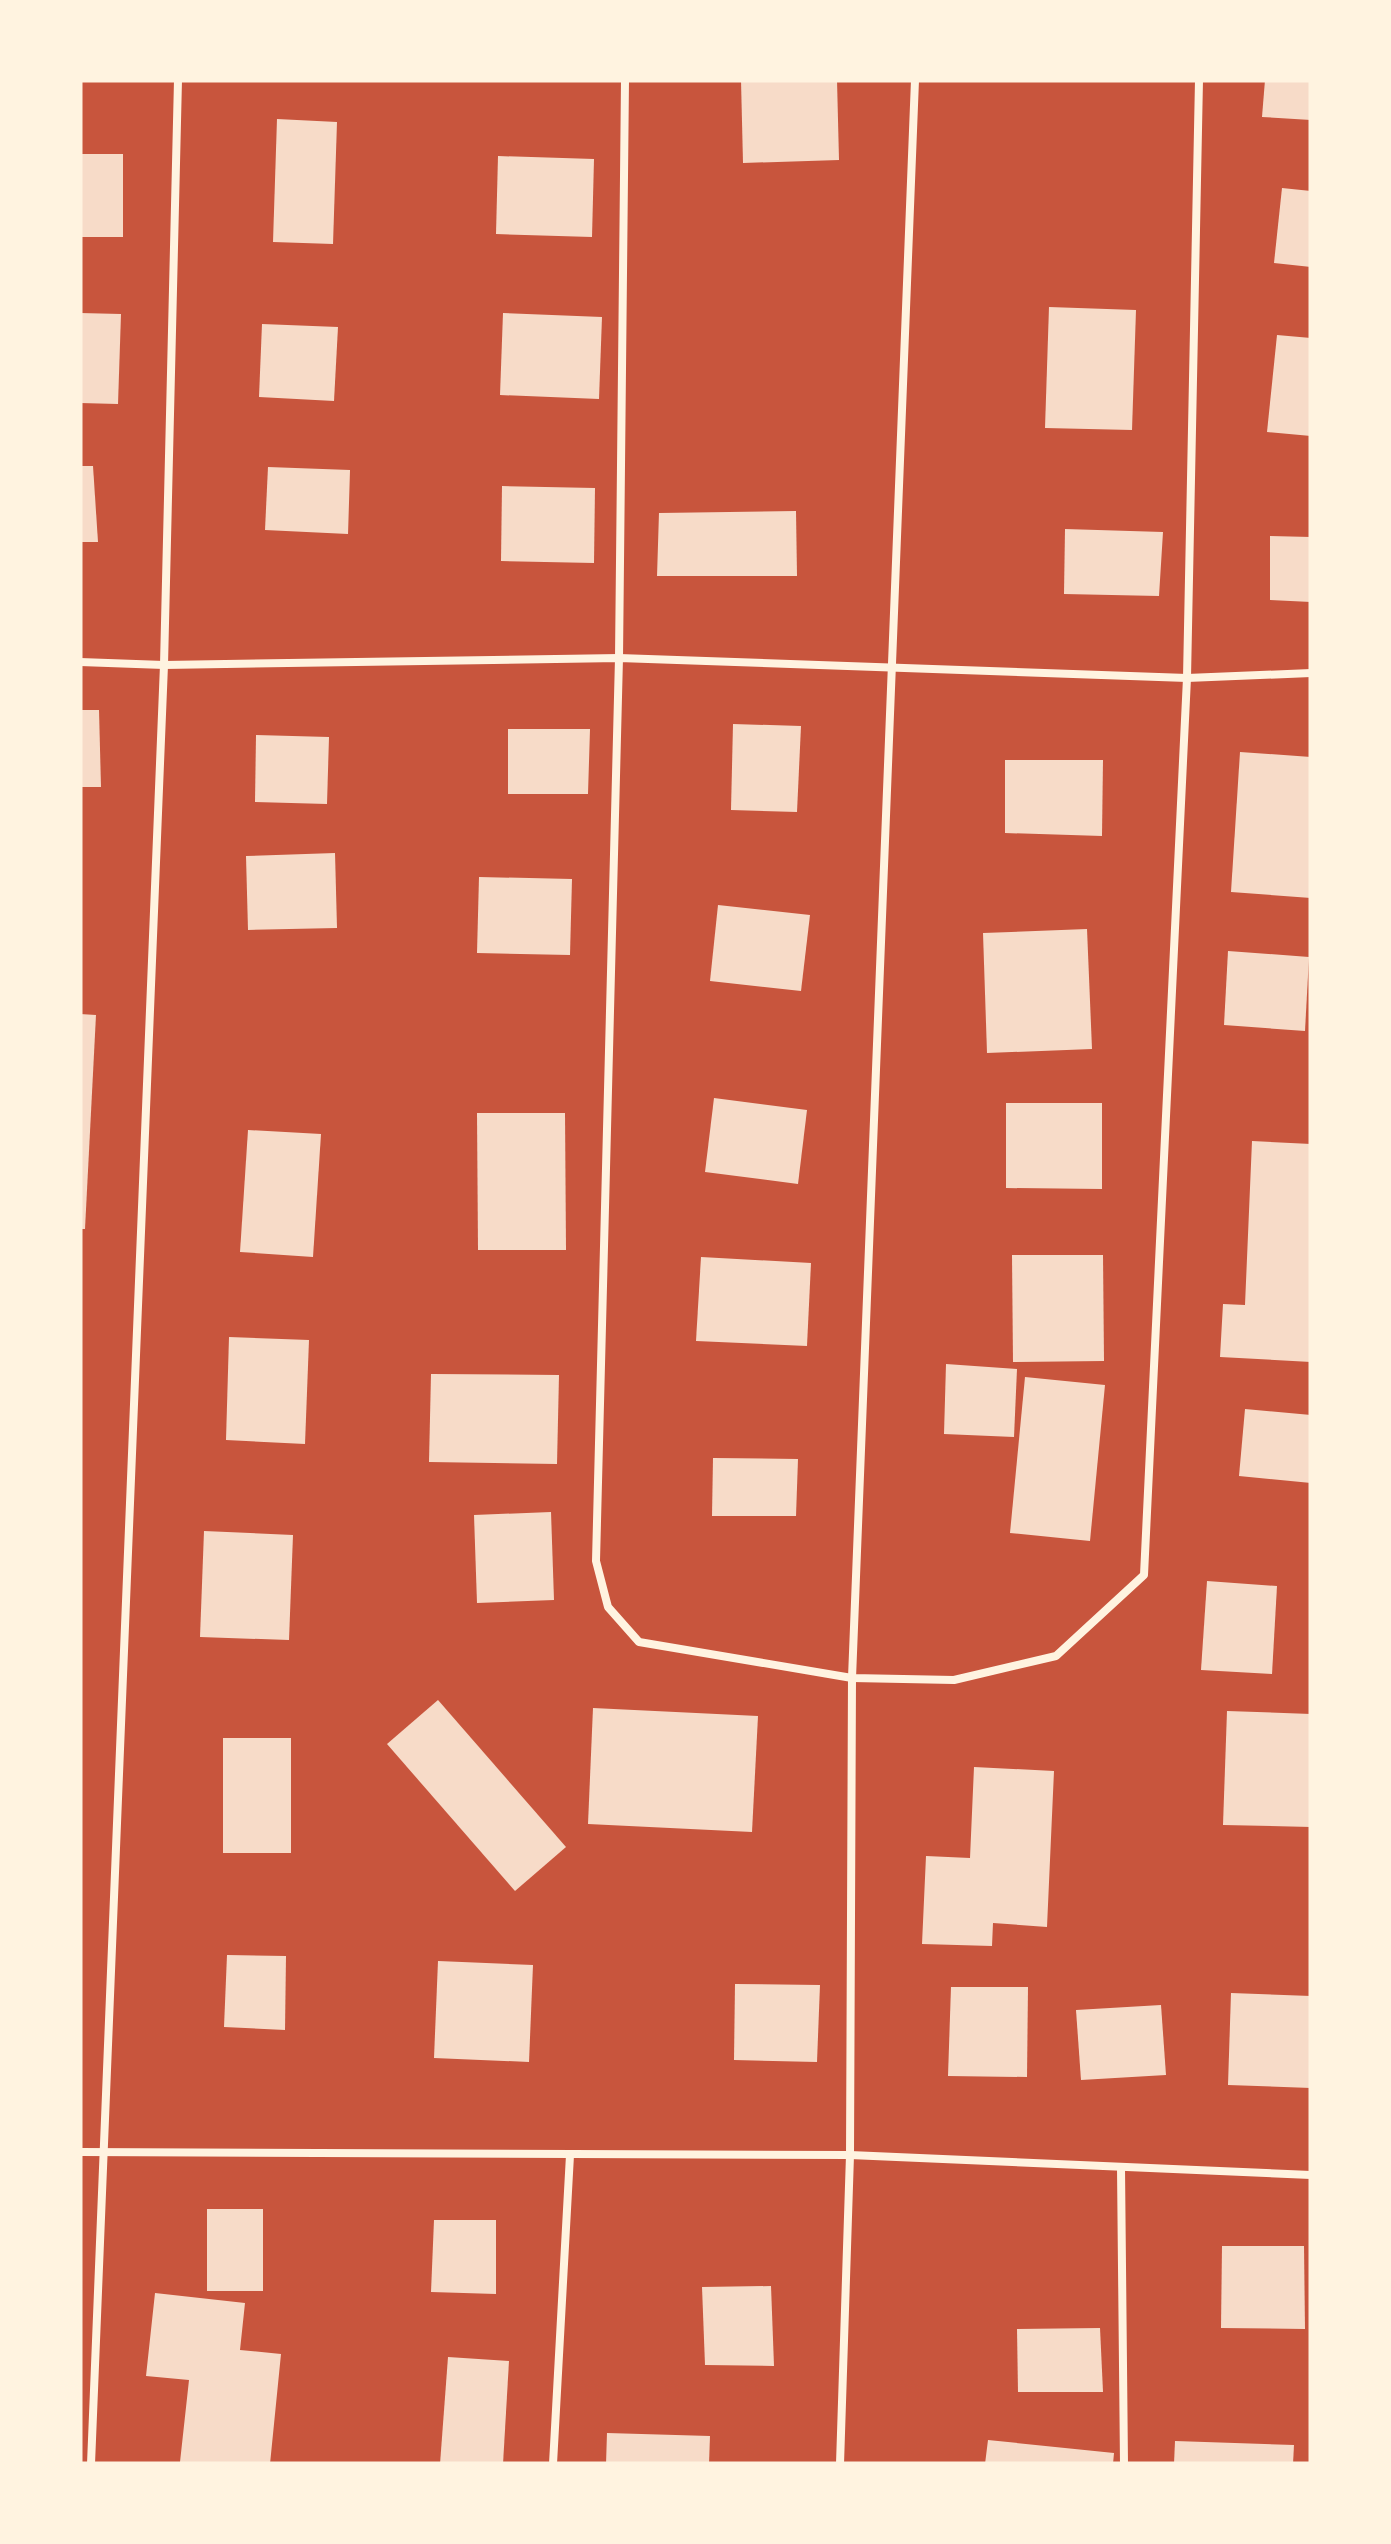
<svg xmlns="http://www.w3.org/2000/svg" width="1391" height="2544" font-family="Commissioner,sans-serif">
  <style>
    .building { fill: #f7dbc8 }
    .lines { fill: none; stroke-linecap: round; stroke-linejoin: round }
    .service { stroke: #fff3e0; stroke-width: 8 }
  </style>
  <rect width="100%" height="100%" fill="#c8553d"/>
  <g class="building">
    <path d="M741,80H837L839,160L743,163Z"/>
    <path d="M1265,80H1311V120L1262,117Z"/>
    <path d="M277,119L337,122L333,244L273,242Z"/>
    <rect x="80" y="154" width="43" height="83"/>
    <path d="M498,156L594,159L592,237L496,234Z"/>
    <path d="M1282,188L1311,191V267L1274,263Z"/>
    <path d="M1049,307L1136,310L1132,430L1045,428Z"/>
    <path d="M80,313L121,314L118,404L80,403Z"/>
    <path d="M503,313L602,317L599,399L500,395Z"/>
    <path d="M262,324L338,327L334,401L259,397Z"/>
    <path d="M1277,335L1311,338V436L1267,432Z"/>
    <path d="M80,466H93L98,542H80Z"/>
    <path d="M268,467L350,470L348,534L265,530Z"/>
    <path d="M502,486L595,488L594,563L501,561Z"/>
    <path d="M796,511L797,576H657L659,513Z"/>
    <path d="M1065,529L1163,532L1159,596L1064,594Z"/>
    <path d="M1270,536L1311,537V602L1270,600Z"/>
    <path d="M80,710H99L101,787H80Z"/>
    <path d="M733,724L801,726L797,812L731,810Z"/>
    <path d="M508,729H590L588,794H508Z"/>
    <path d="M256,735L329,737L327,804L255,802Z"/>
    <path d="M1240,752L1311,757V898L1231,892Z"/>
    <path d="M1005,760H1103L1102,836L1005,833Z"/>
    <path d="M335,853L337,928L248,930L246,856Z"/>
    <path d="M479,877L572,879L570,955L477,953Z"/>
    <path d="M718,905L810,915L801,991L710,981Z"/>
    <path d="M1087,929L1092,1049L987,1053L983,933Z"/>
    <path d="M1228,951L1309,957L1305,1031L1224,1025Z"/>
    <path d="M80,1014L96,1015L85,1229H80Z"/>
    <path d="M714,1098L807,1110L798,1184L705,1172Z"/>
    <path d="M1006,1103H1102V1189L1006,1188Z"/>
    <path d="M477,1113H565L566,1250H478Z"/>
    <path d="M248,1130L321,1134L313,1257L240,1252Z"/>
    <path d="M1252,1141L1311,1144V1362L1220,1357L1223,1304L1245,1305Z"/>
    <path d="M1012,1255H1103L1104,1361L1013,1362Z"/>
    <path d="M701,1257L811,1263L807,1346L696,1341Z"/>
    <path d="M229,1337L309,1340L305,1444L226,1440Z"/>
    <path d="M946,1364L1017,1369L1014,1437L944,1434Z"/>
    <path d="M431,1374L559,1375L557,1464L429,1462Z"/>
    <path d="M1025,1377L1105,1385L1090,1541L1010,1533Z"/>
    <path d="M1245,1409L1311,1415V1483L1239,1476Z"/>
    <path d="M713,1458L798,1459L796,1516H712Z"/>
    <path d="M551,1512L554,1600L477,1603L474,1515Z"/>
    <path d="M204,1531L293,1535L289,1640L200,1637Z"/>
    <path d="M1207,1581L1277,1586L1272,1674L1201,1670Z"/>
    <path d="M438,1700L566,1847L515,1891L387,1744Z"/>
    <path d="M593,1708L758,1716L752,1832L588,1824Z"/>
    <path d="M1227,1711L1311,1714V1827L1223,1825Z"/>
    <rect x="223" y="1738" width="68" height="115"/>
    <path d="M974,1767L1054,1771L1047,1927L993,1923L992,1946L922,1944L926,1856L970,1858Z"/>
    <path d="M227,1955L286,1956L285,2030L224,2027Z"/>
    <path d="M438,1961L533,1965L529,2062L434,2058Z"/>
    <path d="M735,1984L820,1985L817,2062L734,2060Z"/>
    <path d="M951,1987H1028L1027,2077L948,2076Z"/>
    <path d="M1231,1993L1311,1996V2088L1228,2085Z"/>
    <path d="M1161,2005L1166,2075L1081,2080L1076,2010Z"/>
    <rect x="207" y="2209" width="56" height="82"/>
    <path d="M434,2220H496V2294L431,2292Z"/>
    <path d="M1222,2246H1304L1305,2329L1221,2328Z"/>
    <path d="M771,2286L774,2366L705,2365L702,2287Z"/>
    <path d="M155,2293L245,2303L240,2350L281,2354L270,2464L180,2462L189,2380L146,2376Z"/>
    <path d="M1100,2328L1103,2392H1018L1017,2329Z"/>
    <path d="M448,2357L509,2361L503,2464H440Z"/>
    <path d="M607,2433L710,2436L709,2464H606Z"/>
    <path d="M988,2440L1114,2453L1113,2464H985Z"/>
    <path d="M1175,2441L1294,2445L1293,2464H1174Z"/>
  </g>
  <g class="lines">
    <g class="service">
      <path d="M625,80L619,658L596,1561L608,1607L639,1642L852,1678L954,1680L1056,1656L1144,1575L1187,678L1199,80"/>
      <path d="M80,662L164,665L619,658L1187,678L1311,673"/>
      <path d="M80,2152L850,2155L1311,2175"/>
      <path d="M1121,2168L1124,2464"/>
      <path d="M91,2464L164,665L178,80"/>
      <path d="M553,2464L570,2155"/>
      <path d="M840,2464L850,2155L852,1678L915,80"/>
    </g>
  </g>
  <rect width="1391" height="2544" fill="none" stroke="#fff3e0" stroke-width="165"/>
</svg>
